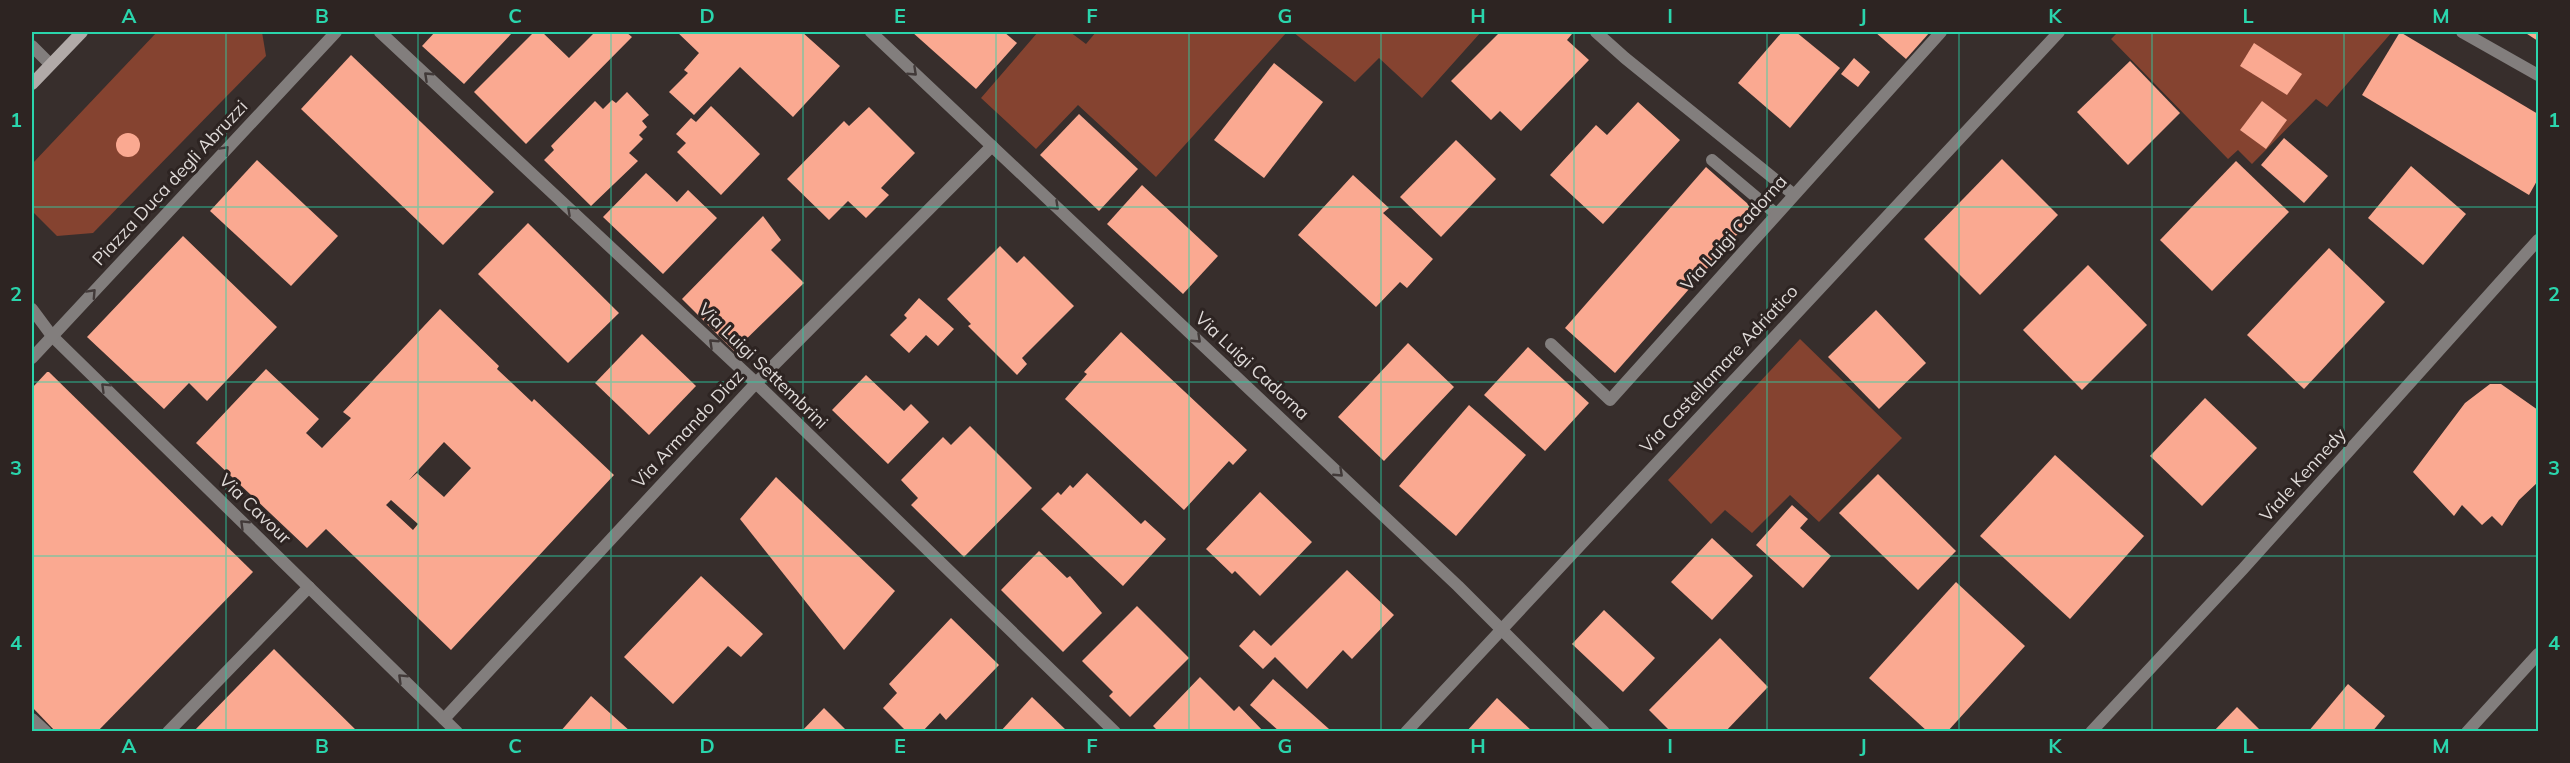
<svg xmlns="http://www.w3.org/2000/svg" width="2570" height="763" font-family="Mulish,sans-serif">
  <style>
    .green { fill: #854330 }
    .building { fill: #faa991; fill-rule: evenodd }
    .lines { fill: none; stroke-linecap: round; stroke-linejoin: round }
    .service { stroke: #827e7d; stroke-width: 12 }
    .minor { stroke: #827e7d; stroke-width: 12 }
    .tertiary { stroke: #827e7d; stroke-width: 12 }
    .secondary { stroke: #b1aaa8; stroke-width: 12 }
    .oneway { stroke: #423a39 }
    .grid { fill: none; stroke: #2ad5ac; stroke-width: 1.5; stroke-opacity: 0.55 }
    .labels { text-anchor: middle; stroke-width: 6; stroke-linejoin: round; paint-order: stroke }
    .street-label { font-size: 18px; fill: #dfdad8; stroke: #2d2422 }
    .neatline { fill: none; stroke: #2ad5ac; stroke-width: 2 }
    .grid-label { font-size: 20px; text-anchor: middle; font-weight: bold; fill: #2ad5ac }
  </style>
  <rect width="100%" height="100%" fill="#372e2c"/>
  <g class="green">
    <path d="M157,32H262L266,56L93,233L57,236L32,211V164Z"/>
    <path d="M1038,32H1070L1086,44L1096,32H1287L1156,177L1078,105L1036,149L981,98Z"/>
    <path d="M1293,32H1481L1422,98L1379,58L1355,82Z"/>
    <path d="M2118,32H2392L2327,107L2316,99L2252,164L2238,150L2228,159L2111,39Z"/>
    <path d="M1800,339L1902,438L1819,522L1790,495L1752,533L1725,510L1711,524L1668,480Z"/>
  </g>
  <g class="building">
    <path d="M435,32H513L464,84L422,46Z"/>
    <path d="M534,32H542L569,58L595,32H626L632,37L526,144L474,92Z"/>
    <path d="M677,32H802L840,66L793,117L740,67L694,115L669,92L688,73L684,70L699,53Z"/>
    <path d="M912,32H1004L1017,43L976,89Z"/>
    <path d="M1500,32H1570L1572,34L1567,40L1589,60L1521,131L1500,111L1491,120L1451,81Z"/>
    <path d="M1782,32H1796L1840,68L1790,128L1738,83Z"/>
    <path d="M1875,32H1930L1906,59Z"/>
    <path d="M2400,32L2538,114V179L2529,195L2362,95Z"/>
    <path d="M2524,32H2538V41Z"/>
    <path d="M2254,43L2302,74L2287,95L2240,66Z"/>
    <path d="M351,55L494,192L443,245L301,109Z"/>
    <path d="M1854,58L1870,72L1858,87L1841,74Z"/>
    <path d="M2130,61L2180,113L2128,165L2077,112Z"/>
    <path d="M1274,63L1323,102L1264,178L1214,140Z"/>
    <path d="M627,92L649,115L642,121L647,127L639,135L643,139L629,153L638,161L591,206L544,160L554,150L551,146L595,101L603,109L612,100L616,103Z"/>
    <path d="M2262,101L2287,120L2266,149L2240,130Z"/>
    <path d="M1638,102L1680,140L1603,224L1550,175L1596,125L1607,135Z"/>
    <path d="M711,106L760,154L721,195L677,152L686,143L676,134L691,118L696,122Z"/>
    <path d="M869,107L915,153L881,188L889,195L866,218L848,201L829,220L787,179L844,121L849,126Z"/>
    <path d="M1079,114L1138,169L1099,211L1040,155Z"/>
    <circle cx="128" cy="145" r="12"/>
    <path d="M2284,138L2328,176L2304,203L2261,165Z"/>
    <path d="M1456,140L1496,179L1441,237L1400,197Z"/>
    <path d="M2002,159L2058,215L1980,295L1924,239Z"/>
    <path d="M257,160L338,236L291,286L210,211Z"/>
    <path d="M2236,161L2289,212L2212,291L2160,240Z"/>
    <path d="M2411,166L2466,214L2423,265L2368,218Z"/>
    <path d="M1706,167L1757,212L1615,373L1565,328Z"/>
    <path d="M646,173L677,202L688,190L717,218L663,274L603,217Z"/>
    <path d="M1353,175L1389,208L1383,213L1433,259L1407,288L1400,282L1376,307L1298,235Z"/>
    <path d="M1142,185L1218,256L1183,294L1107,224Z"/>
    <path d="M763,216L781,240L771,250L804,283L734,351L682,299Z"/>
    <path d="M528,223L619,313L568,363L478,274Z"/>
    <path d="M183,236L277,327L207,401L189,383L164,409L87,337Z"/>
    <path d="M1000,246L1017,263L1024,256L1074,306L1022,358L1027,364L1017,375L968,326L971,324L947,299Z"/>
    <path d="M2329,248L2385,302L2304,389L2247,335Z"/>
    <path d="M2088,265L2147,325L2082,390L2023,330Z"/>
    <path d="M919,298L954,329L938,346L926,335L909,353L890,335L907,318L904,315Z"/>
    <path d="M440,309L499,366L497,369L532,402L534,399L614,475L451,650L326,529L307,548L196,443L266,369L319,419L306,433L322,448L351,418L343,412ZM444,442L471,468L444,497L417,473L409,480ZM391,500L418,524L413,530L386,505Z"/>
    <path d="M1876,310L1926,363L1879,409L1828,357Z"/>
    <path d="M1121,332L1247,450L1233,465L1229,461L1184,510L1065,399L1087,374L1084,372Z"/>
    <path d="M642,334L696,386L649,435L595,383Z"/>
    <path d="M1408,343L1454,387L1384,461L1338,417Z"/>
    <path d="M1528,347L1589,403L1545,451L1484,395Z"/>
    <path d="M47,372H49L253,572L97,732H56L32,707V388Z"/>
    <path d="M866,375L904,411L911,404L929,422L888,464L832,410Z"/>
    <path d="M2490,384H2501L2538,410V482L2519,500L2502,526L2492,516L2482,525L2462,505L2454,516L2413,472L2465,403Z"/>
    <path d="M2205,398L2257,448L2202,506L2150,456Z"/>
    <path d="M1469,405L1526,455L1456,536L1399,486Z"/>
    <path d="M970,426L1032,488L964,557L911,505L918,498L901,480L943,437L951,445Z"/>
    <path d="M2055,455L2144,536L2070,619L1980,536Z"/>
    <path d="M1087,473L1141,524L1145,520L1166,539L1123,586L1041,509L1058,492L1061,495L1070,485L1073,488Z"/>
    <path d="M1878,474L1956,551L1918,590L1839,513Z"/>
    <path d="M776,477L895,591L844,650L740,519Z"/>
    <path d="M1260,492L1312,542L1260,596L1235,571L1232,574L1206,549Z"/>
    <path d="M1792,505L1808,519L1800,528L1831,556L1803,588L1756,545Z"/>
    <path d="M1712,538L1753,576L1712,620L1671,582Z"/>
    <path d="M1039,551L1067,578L1070,576L1102,613L1063,652L1001,590Z"/>
    <path d="M1347,570L1394,615L1352,659L1343,650L1307,689L1275,657L1263,669L1239,646L1254,630L1271,646Z"/>
    <path d="M701,576L763,634L741,657L728,646L673,704L624,657Z"/>
    <path d="M1956,582L2025,646L1947,732H1928L1869,678Z"/>
    <path d="M1137,606L1189,658L1130,717L1109,696L1113,692L1082,661Z"/>
    <path d="M1604,610L1655,658L1623,692L1572,644Z"/>
    <path d="M951,618L999,665L946,720L940,713L922,732H907L883,708L897,693L889,684Z"/>
    <path d="M1720,638L1768,687L1725,732H1671L1649,710Z"/>
    <path d="M274,649L302,677L358,732H193Z"/>
    <path d="M1200,677L1234,711L1239,706L1264,732H1159L1153,726Z"/>
    <path d="M1273,679L1329,729L1327,732H1280L1250,705Z"/>
    <path d="M2348,684L2385,716L2372,732H2308Z"/>
    <path d="M591,696L631,732H560Z"/>
    <path d="M1032,697L1068,732H1000Z"/>
    <path d="M1497,698L1533,732H1466Z"/>
    <path d="M2237,707L2262,732H2213Z"/>
    <path d="M824,708L848,732H801Z"/>
  </g>
  <g class="lines">
    <g class="service">
      <path d="M1596,32L1625,58L1793,194"/>
      <path d="M1712,160L1775,213"/>
      <path d="M1551,344L1610,400L1941,32"/>
      <path d="M32,719L46,732"/>
      <path d="M168,732L309,587"/>
    </g>
    <g class="minor">
      <path d="M380,32L756,383L1115,732"/>
      <path d="M871,32L1458,586L1604,732"/>
      <path d="M2462,32L2538,75"/>
      <path d="M32,46L50,64"/>
      <path d="M32,309L52,336L457,732"/>
      <path d="M32,358L336,32"/>
      <path d="M444,719L756,383L992,146"/>
      <path d="M1406,732L2059,32"/>
      <path d="M2091,732L2243,569L2538,240"/>
    </g>
    <path class="tertiary" d="M2467,732L2538,654"/>
    <path class="secondary" d="M32,84L82,32"/>
  </g>
  <defs><path id="oneway-chevron" d="M-2-3.5L2.5 0L-2 3.5" fill="none" stroke-width="1.6" stroke-linecap="round" stroke-linejoin="round" transform="scale(1.5)"/></defs>
  <g class="oneway">
    <use href="#oneway-chevron" transform="translate(913 72) rotate(43)"/>
    <use href="#oneway-chevron" transform="translate(428 76) rotate(-137)"/>
    <use href="#oneway-chevron" transform="translate(225 150) rotate(-47)"/>
    <use href="#oneway-chevron" transform="translate(1055 206) rotate(43)"/>
    <use href="#oneway-chevron" transform="translate(571 210) rotate(-137)"/>
    <use href="#oneway-chevron" transform="translate(92 293) rotate(-47)"/>
    <use href="#oneway-chevron" transform="translate(1197 339) rotate(43)"/>
    <use href="#oneway-chevron" transform="translate(713 343) rotate(-137)"/>
    <use href="#oneway-chevron" transform="translate(105 387) rotate(-136)"/>
    <use href="#oneway-chevron" transform="translate(1339 473) rotate(43)"/>
    <use href="#oneway-chevron" transform="translate(244 524) rotate(-136)"/>
    <use href="#oneway-chevron" transform="translate(402 678) rotate(-136)"/>
  </g>
  <path class="grid" d="M226,32V732M418,32V732M611,32V732M803,32V732M996,32V732M1189,32V732M1381,32V732M1574,32V732M1767,32V732M1959,32V732M2152,32V732M2344,32V732M32,207H2538M32,382H2538M32,556H2538"/>
  <g class="labels">
    <g class="street-label">
      <text transform="translate(170 183) rotate(-47)" y="6">Piazza Duca degli Abruzzi</text>
      <text transform="translate(1734 233) rotate(-48)" y="6">Via Luigi Cadorna</text>
      <text transform="translate(763 366) rotate(44)" y="6">Via Luigi Settembrini</text>
      <text transform="translate(1252 366) rotate(43)" y="6">Via Luigi Cadorna</text>
      <text transform="translate(1719 369) rotate(-47)" y="6">Via Castellamare Adriatico</text>
      <text transform="translate(688 429) rotate(-47)" y="6">Via Armando Diaz</text>
      <text transform="translate(2303 475) rotate(-48)" y="6">Viale Kennedy</text>
      <text transform="translate(255 509) rotate(44)" y="6">Via Cavour</text>
    </g>
  </g>
  <rect width="2570" height="763" fill="none" stroke="#2d2422" stroke-width="66"/>
  <rect x="33" y="33" width="2504" height="697" class="neatline"/>
  <g class="grid-label">
    <text x="129" y="23">A</text>
    <text x="322" y="23">B</text>
    <text x="515" y="23">C</text>
    <text x="707" y="23">D</text>
    <text x="900" y="23">E</text>
    <text x="1092" y="23">F</text>
    <text x="1285" y="23">G</text>
    <text x="1478" y="23">H</text>
    <text x="1670" y="23">I</text>
    <text x="1863" y="23">J</text>
    <text x="2055" y="23">K</text>
    <text x="2248" y="23">L</text>
    <text x="2441" y="23">M</text>
    <text x="16" y="127">1</text>
    <text x="2554" y="127">1</text>
    <text x="16" y="301">2</text>
    <text x="2554" y="301">2</text>
    <text x="16" y="475">3</text>
    <text x="2554" y="475">3</text>
    <text x="16" y="650">4</text>
    <text x="2554" y="650">4</text>
    <text x="129" y="753">A</text>
    <text x="322" y="753">B</text>
    <text x="515" y="753">C</text>
    <text x="707" y="753">D</text>
    <text x="900" y="753">E</text>
    <text x="1092" y="753">F</text>
    <text x="1285" y="753">G</text>
    <text x="1478" y="753">H</text>
    <text x="1670" y="753">I</text>
    <text x="1863" y="753">J</text>
    <text x="2055" y="753">K</text>
    <text x="2248" y="753">L</text>
    <text x="2441" y="753">M</text>
  </g>
</svg>
